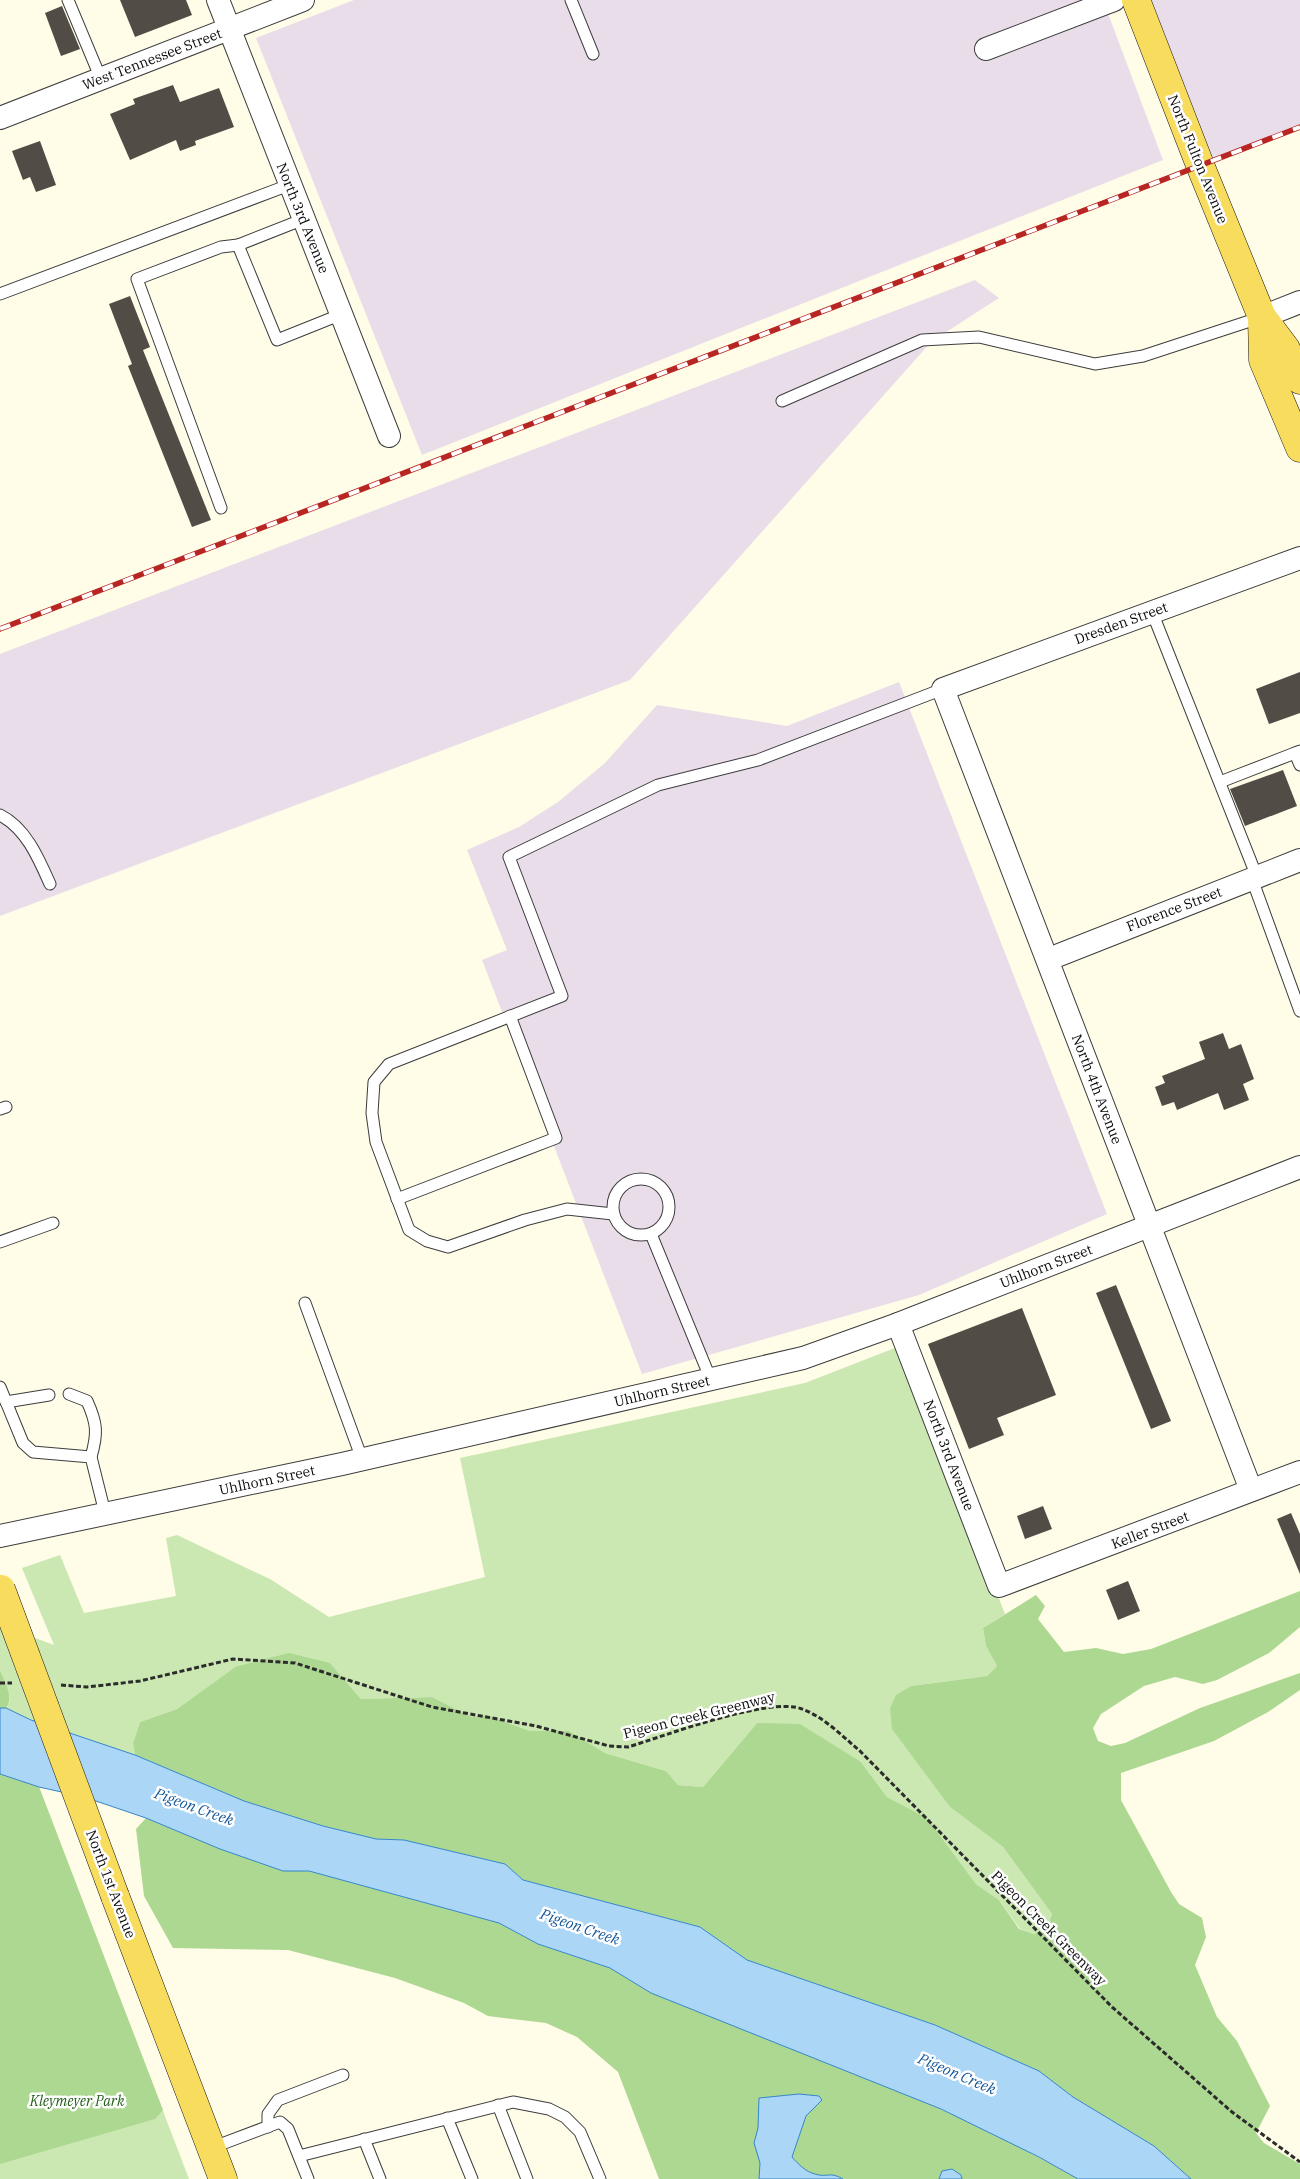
<svg xmlns="http://www.w3.org/2000/svg" width="1300" height="2179" font-family="'IBM Plex Serif',serif">
  <style>
    .industrial { fill: #e9ddea }
    .green { fill: #cbe8b2 }
    .forest { fill: #add892 }
    .water { fill: #acd6f6; stroke: #3486cc }
    .building { fill: #524c47 }
    .lines { fill: none; stroke-linecap: round; stroke-linejoin: round }
    .lane-casing { stroke: #3d3d3d; stroke-width: 13 }
    .street-casing { stroke: #3d3d3d; stroke-width: 24 }
    .primary-casing { stroke: #1b1b1b; stroke-width: 29 }
    .path { stroke: #2c2c2c; stroke-width: 3; stroke-dasharray: 5 2.5; stroke-linecap: butt }
    .lane { stroke: #fff; stroke-width: 11 }
    .street { stroke: #fff; stroke-width: 22 }
    .primary { stroke: #f8dc5e; stroke-width: 28 }
    .rail-casing { stroke: #b82624; stroke-width: 5.5 }
    .rail { stroke: #fff; stroke-width: 4; stroke-dasharray: 11; stroke-linecap: butt }
    .primary-bridge-casing { stroke: #1b1b1b; stroke-width: 29; stroke-linecap: butt }
    .primary-bridge { stroke: #f8dc5e; stroke-width: 28 }
    .labels { text-anchor: middle; stroke-width: 5; stroke-linejoin: round; paint-order: stroke }
    .street-label { font-size: 14px; fill: #0a0a0a; stroke: #fff }
    .park-label { font-size: 14px; font-style: italic; fill: #26601c; stroke: #fff }
    .water-label { font-size: 15px; font-style: italic; fill: #15589a; stroke: #fff }
  </style>
  <rect width="100%" height="100%" fill="#fffce7"/>
  <g class="industrial">
    <path d="M354,0H1103L1163,160L422,455L256,38Z"/>
    <path d="M1136,0H1300V126L1200,165Z"/>
    <path d="M975,280L999,298L932,341L630,680L0,916V654Z"/>
    <path d="M899,682L1107,1214L919,1295L642,1374L482,960L507,950L467,850L519,827L558,802L605,763L657,705L787,726Z"/>
  </g>
  <g class="green">
    <path d="M900,1346L1005,1614L983,1628L986,1646L997,1666L987,1676L911,1686L897,1695L890,1708L950,1807L1003,1847L1052,1914L1047,1928L1034,1934L1020,1929L999,1900L976,1884L927,1818L887,1797L861,1762L757,1723L703,1787L678,1785L666,1771L605,1753L569,1731H530L486,1715L472,1717L432,1697L361,1699L330,1663L235,1667L177,1709L140,1722L133,1743L135,1755L31,1720L6,1708C16,1696 2,1683 0,1670C0,1656 0,1639 0,1625L54,1645L22,1568L60,1555L84,1613L176,1596L166,1538L177,1535L270,1579L329,1617L485,1577L460,1458L805,1383Z"/>
    <path d="M0,1774L39,1787L189,2179H0Z"/>
  </g>
  <g class="forest">
    <path d="M1300,1591V1627L1269,1653L1217,1680L1203,1684L1175,1677L1144,1686L1101,1714L1093,1728L1098,1741L1111,1746L1125,1743L1200,1708L1300,1673V1690L1268,1712L1214,1741L1121,1773V1800L1171,1892L1179,1904L1202,1918L1206,1937L1195,1965L1217,2017L1237,2041L1270,2106L1256,2133L1264,2143L1300,2164V2179H1191L1154,2146L1073,2097L1039,2071L935,2025L747,1960L700,1927L523,1880L505,1864L404,1840L376,1839L323,1826L244,1801L135,1755L133,1743L140,1722L177,1709L235,1667L289,1653L330,1663L361,1699L432,1697L472,1717L486,1715L530,1731H569L605,1753L666,1771L678,1785L703,1787L757,1723L800,1724L861,1762L887,1797L927,1818L976,1884L999,1900L1019,1929L1034,1934L1047,1928L1052,1914L1003,1847L950,1807L892,1729L890,1708L896,1695L911,1686L987,1676L997,1666L986,1646L983,1628L1036,1595L1045,1606L1038,1619L1064,1652L1096,1648L1123,1654L1151,1649Z"/>
    <path d="M0,1670C4,1682 15,1697 6,1708H0Z"/>
    <path d="M0,1774L39,1787L163,2110L155,2119L0,2164Z"/>
    <path d="M146,1818L220,1849L283,1871H309L499,1923L538,1944L610,1968L651,1993C795,2050 944,2101 1078,2179H659L618,2072L577,2037L546,2023L488,2016L464,2003L395,1978L288,1950L173,1948L144,1896L136,1829Z"/>
  </g>
  <g class="water">
    <path d="M0,1708H6L31,1720L135,1755L244,1801L323,1826L376,1839L404,1840L505,1864L523,1880L700,1927L747,1960L935,2025L1039,2071L1073,2097L1154,2146L1191,2179H1078L1039,2157L941,2109L651,1993L610,1968L538,1944L499,1923L309,1871H283L220,1849L146,1818L84,1797L39,1787L0,1774Z"/>
    <path d="M799,2094L819,2096L822,2100L806,2116L792,2157C798,2164 806,2172 815,2174C827,2178 830,2171 843,2179H759L760,2163L754,2143L758,2128L759,2098Z"/>
    <path d="M952,2169L961,2175L962,2179H939L942,2171Z"/>
  </g>
  <g class="building">
    <path d="M120,0H186L192,15L135,37Z"/>
    <path d="M62,6L80,49L61,56L45,13Z"/>
    <path d="M173,85L180,102L219,88L234,127L195,141L196,145L180,151L176,140L130,160L110,114L135,104L133,99Z"/>
    <path d="M40,141L56,185L36,192L30,177L23,180L12,151Z"/>
    <path d="M130,296L150,347L143,350L211,520L192,527L128,366L132,364L109,304Z"/>
    <path d="M1300,672V713L1269,724L1256,689Z"/>
    <path d="M1283,770L1297,806L1245,826L1230,789Z"/>
    <path d="M1223,1033L1229,1049L1241,1044L1254,1079L1243,1084L1249,1100L1224,1110L1218,1093L1177,1110L1174,1102L1162,1106L1155,1087L1165,1083L1162,1076L1205,1059L1199,1042Z"/>
    <path d="M1116,1285L1171,1421L1151,1429L1096,1293Z"/>
    <path d="M1022,1308L1056,1395L997,1418L1004,1435L969,1449L928,1344Z"/>
    <path d="M1043,1506L1052,1529L1025,1539L1017,1516Z"/>
    <path d="M1291,1513L1300,1534V1574L1277,1519Z"/>
    <path d="M1128,1581L1140,1611L1118,1620L1106,1590Z"/>
  </g>
  <g class="lines">
    <g class="lane-casing">
      <g id="lane">
        <path d="M68,0L101,79"/>
        <path d="M571,0L593,54"/>
        <path d="M304,219L238,245L277,340L342,314"/>
        <path d="M0,294L289,185"/>
        <path d="M782,401L922,340L979,337L1095,364L1143,356L1262,317"/>
        <path d="M221,508L137,279L221,247L238,245"/>
        <path d="M1152,612L1257,877"/>
        <path d="M1300,751L1295,753L1300,765"/>
        <path d="M1220,782L1295,753"/>
        <path d="M0,815C26,828 39,859 50,884"/>
        <path d="M1252,879L1300,1011"/>
        <path d="M0,1109L6,1107"/>
        <circle cx="641" cy="1207" r="28"/>
        <path d="M397,1199L556,1138L510,1016"/>
        <path d="M613,1214L567,1209L525,1220L448,1247L427,1241L409,1230L376,1142L372,1113L374,1082L389,1064L562,996L509,857L658,785L758,760L943,689"/>
        <path d="M651,1234L711,1380"/>
        <path d="M0,1242L53,1223"/>
        <path d="M305,1303L362,1459"/>
        <path d="M0,1387L23,1443L33,1452L91,1457L105,1513"/>
        <path d="M69,1394L87,1401C97,1423 98,1433 91,1457"/>
        <path d="M6,1402L49,1395"/>
        <path d="M498,2105L527,2179"/>
        <path d="M447,2118L472,2179"/>
        <path d="M268,2127V2114L278,2100L343,2075"/>
        <path d="M364,2139L380,2179"/>
        <path d="M211,2148L280,2122L288,2129L308,2179"/>
        <path d="M299,2156L513,2102L549,2109L565,2117L580,2132L600,2179"/>
      </g>
    </g>
    <g class="street-casing">
      <g id="street">
        <path d="M218,0L389,436"/>
        <path d="M986,49L1114,0"/>
        <path d="M0,118L303,0"/>
        <path d="M1262,317L1300,302"/>
        <path d="M1049,959L1300,860"/>
        <path d="M898,1324L999,1586L1300,1472"/>
        <path d="M1251,1490L943,689L1300,558"/>
        <path d="M0,1536L342,1464L803,1358L898,1324L1300,1167"/>
      </g>
    </g>
    <g class="primary-casing">
      <g id="primary">
        <path d="M1136,0L1200,165L1262,317L1286,349L1300,380"/>
        <path d="M1262,317L1263,360L1300,448"/>
        <path d="M115,1896L223,2179"/>
      </g>
    </g>
    <g class="path">
      <path d="M0,1683H12"/>
      <path d="M61,1685L87,1687L140,1681L233,1659L295,1663L432,1707L536,1726L609,1746L628,1747C665,1736 769,1696 802,1709C824,1717 842,1736 860,1751L1112,2007L1232,2112L1300,2162"/>
    </g>
    <use href="#lane" class="lane"/>
    <use href="#street" class="street"/>
    <use href="#primary" class="primary"/>
    <g class="rail-casing">
      <path id="rail" d="M0,629L1300,127"/>
    </g>
    <use href="#rail" class="rail"/>
    <g class="primary-bridge-casing">
      <path id="primary-bridge" d="M1,1589L115,1896"/>
    </g>
    <use href="#primary-bridge" class="primary-bridge"/>
  </g>
  <g class="labels">
    <g class="street-label">
      <text transform="translate(152 59) rotate(-21)" y="5">West Tennessee Street</text>
      <text transform="translate(1198 159) rotate(68)" y="5">North Fulton Avenue</text>
      <text transform="translate(303 218) rotate(68)" y="5">North 3rd Avenue</text>
      <text transform="translate(1121 623) rotate(-20)" y="5">Dresden Street</text>
      <text transform="translate(1174 909) rotate(-21)" y="5">Florence Street</text>
      <text transform="translate(1097 1089) rotate(69)" y="5">North 4th Avenue</text>
      <text transform="translate(1046 1266) rotate(-21)" y="5">Uhlhorn Street</text>
      <text transform="translate(662 1391) rotate(-13)" y="5">Uhlhorn Street</text>
      <text transform="translate(949 1455) rotate(69)" y="5">North 3rd Avenue</text>
      <text transform="translate(267 1480) rotate(-12)" y="5">Uhlhorn Street</text>
      <text transform="translate(1150 1530) rotate(-21)" y="5">Keller Street</text>
      <text transform="translate(699 1715) rotate(-14)" y="5">Pigeon Creek Greenway</text>
      <text transform="translate(111 1884) rotate(69)" y="5">North 1st Avenue</text>
      <text transform="translate(1049 1928) rotate(45)" y="5">Pigeon Creek Greenway</text>
    </g>
    <g class="park-label">
      <text x="77" y="2106">Kleymeyer Park</text>
    </g>
    <g class="water-label">
      <text transform="translate(194 1807) rotate(20)" y="5">Pigeon Creek</text>
      <text transform="translate(580 1927) rotate(19)" y="5">Pigeon Creek</text>
      <text transform="translate(957 2074) rotate(23)" y="5">Pigeon Creek</text>
    </g>
  </g>
</svg>
